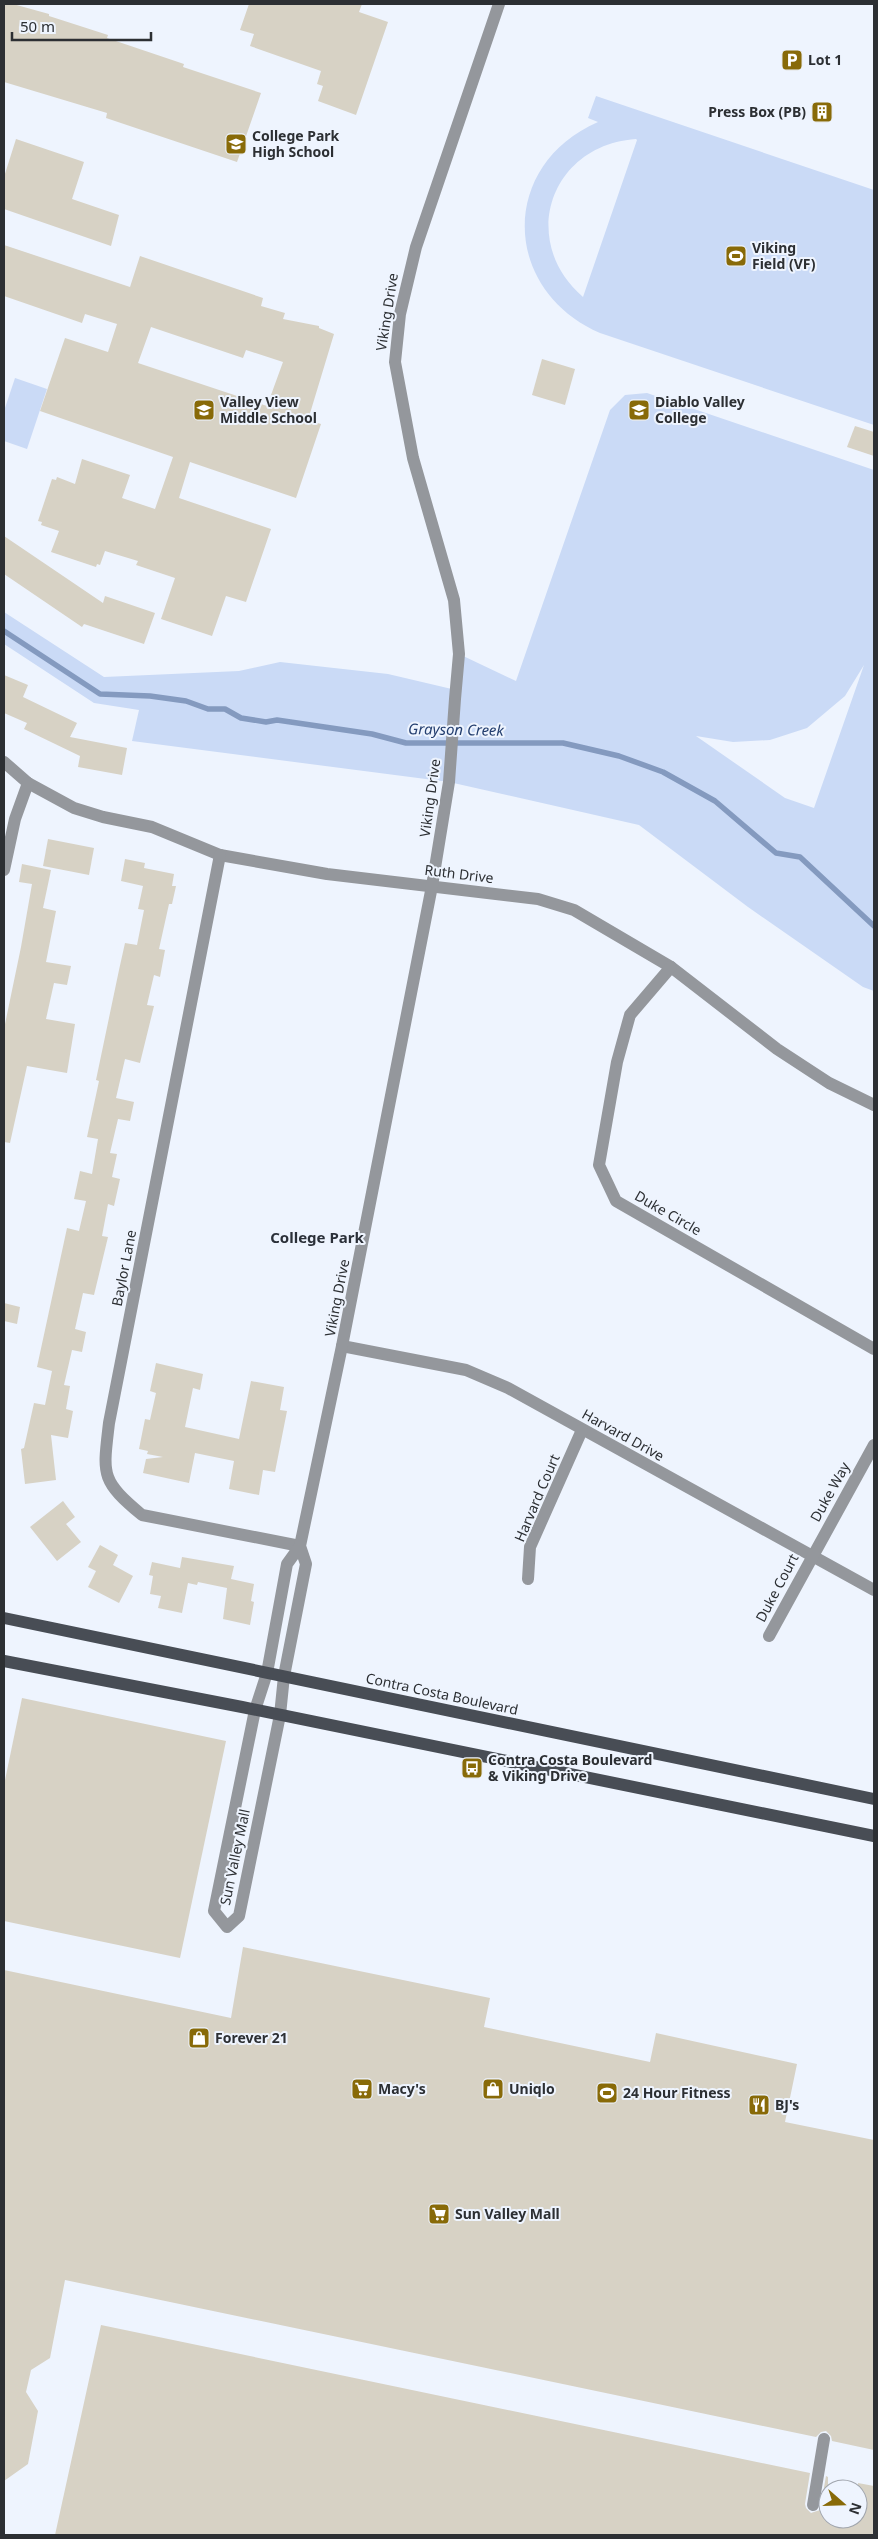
<svg xmlns="http://www.w3.org/2000/svg" width="878" height="2539" font-family="'Noto Sans',sans-serif">
  <style>
    .green { fill: #cadaf6; fill-rule: evenodd }
    .lines { fill: none; stroke-linecap: round; stroke-linejoin: round }
    .stream { stroke: #849abf; stroke-width: 5.5 }
    .building { fill: #d7d2c5; fill-rule: evenodd }
    .minor { stroke: #94979c; stroke-width: 12 }
    .major { stroke: #484d55; stroke-width: 12 }
    .labels { text-anchor: middle; stroke-width: 4; stroke-linejoin: round; paint-order: stroke }
    .poi-label { font-size: 14px; font-weight: bold; fill: #2c2f33; stroke: #eef4fe; text-anchor: start }
    .street-label { font-size: 14px; fill: #2c2f33; stroke: #eef4fe }
    .water-label { font-size: 15px; font-style: italic; fill: #233e6f; stroke: #eef4fe }
    .neighbourhood-label { font-size: 15px; font-weight: bold; fill: #2b3039; stroke: #eef4fe }
  </style>
  <rect width="100%" height="100%" fill="#eef4fe"/>
  <g class="green">
    <path d="M596,96L874,190V425L600,333C501,290 499,165 598,122L588,118ZM636,139L637,140L583,297C518,241 550,145 636,139Z"/>
    <path d="M15,378L47,389L27,449L4,441V411Z"/>
    <path d="M647,393L874,470V991L863,987L748,907L639,825L449,782L132,741L139,710L94,703L4,644V612L104,677L239,671L280,662L388,674L456,690L459,654L516,681L610,410L625,395ZM864,665L814,808L785,798L696,736L733,742L770,740L807,728L845,696Z"/>
  </g>
  <g class="lines">
    <path class="stream" d="M4,631L100,694L150,696L186,701L208,709H225L241,718L266,722L277,720L372,734L406,743H563L619,756L663,772L715,801L776,853L800,857L874,926"/>
  </g>
  <g class="building">
    <path d="M4,4H13L49,14V16L108,35L107,38L184,64L183,67L261,93L237,162L106,118L107,113L4,82Z"/>
    <path d="M249,4H362L359,12L388,22L356,115L318,101L323,86L317,84L321,71L250,46L254,34L240,30Z"/>
    <path d="M16,139L84,162L72,199L119,215L111,246L4,209V177Z"/>
    <path d="M4,245L130,287L140,256L263,298L261,306L285,313L283,319L319,326V328L334,334L308,420L321,424L296,498L190,462L179,498L271,529L246,602L226,596L212,636L161,619L175,578L136,565L138,561L105,551L100,565L97,564L96,567L51,552L59,531L41,525L42,522L38,521L52,479L56,480L57,477L75,484L82,459L130,475L122,498L155,509L173,457L40,411L65,338L108,352L117,324L85,314L82,323L4,296ZM151,327L243,358L246,350L283,362L267,406L138,363Z"/>
    <path d="M542,359L575,369L565,405L532,395Z"/>
    <path d="M855,426L874,432V456L847,447Z"/>
    <path d="M4,536L103,603L105,596L155,613L144,644L84,624L82,627L4,574Z"/>
    <path d="M4,675L28,685L23,697L77,723L70,737L127,748L122,775L78,767L80,756L24,729L27,723L4,713Z"/>
    <path d="M48,839L94,848L89,875L43,866Z"/>
    <path d="M125,859L145,863L144,868L174,874L172,886H176L172,904H169L159,949L165,950L160,977L154,975L147,1005L154,1006L140,1063L125,1059L116,1098L134,1102L130,1121L118,1119L110,1153L117,1154L112,1177L120,1179L114,1206L108,1204L102,1236L108,1237L94,1295L83,1293L75,1329L86,1332L82,1352L72,1350L64,1385L70,1386L66,1409L73,1411L68,1438L51,1435L56,1480L25,1484L21,1449L24,1448L34,1403L45,1405L52,1371L37,1367L67,1228L79,1231L86,1201L74,1199L80,1171L92,1174L98,1139L87,1137L99,1081L96,1080L119,970L125,943L137,945L144,910L138,909L143,886L121,881Z"/>
    <path d="M22,864L51,870L43,908L56,911L46,962L71,966L67,985L54,983L46,1019L75,1024L67,1073L27,1066L10,1143L4,1142V1029L21,947L32,884L19,882Z"/>
    <path d="M4,1303L20,1307L17,1324L4,1321Z"/>
    <path d="M156,1363L203,1374L200,1390L193,1388L185,1427L239,1439L251,1381L284,1387L280,1410L287,1411L275,1472L263,1470L259,1495L229,1489L234,1461L195,1453L189,1483L143,1473L146,1459L163,1457L147,1454L148,1451L139,1449L145,1419L150,1420L156,1393L150,1391Z"/>
    <path d="M63,1501L75,1517L66,1524L81,1542L57,1561L30,1527Z"/>
    <path d="M100,1545L118,1555L113,1565L133,1576L119,1603L88,1587L96,1571L88,1567Z"/>
    <path d="M182,1557L234,1566L231,1579L254,1584L251,1601L254,1602L250,1625L223,1619L227,1588L198,1582L197,1585L188,1583L182,1613L158,1608L161,1596L150,1594L153,1576L149,1575L152,1562L180,1568Z"/>
    <path d="M22,1698L226,1741L180,1958L4,1921V1785Z"/>
    <path d="M243,1947L490,1998L484,2027L650,2062L656,2033L797,2064L785,2122L874,2140V2450L832,2441L831,2436L826,2431L821,2432L816,2437L65,2280L50,2358L31,2370L26,2392L38,2411L28,2464L4,2481V1970L231,2018Z"/>
    <path d="M101,2325L810,2473L805,2504L806,2508L811,2513L820,2510L826,2476L828,2477V2519H858V2483L874,2486V2535H55Z"/>
  </g>
  <g class="lines">
    <g class="minor">
      <path d="M4,762L28,783L74,808L103,817L152,827L220,855L327,874L538,899L574,910L671,967L777,1049L829,1083L874,1105"/>
      <path d="M220,855L109,1423C103,1475 100,1480 142,1515L300,1546"/>
      <path d="M4,870L15,819L28,783"/>
      <path d="M671,967L630,1015L617,1062L599,1165L616,1201L874,1349"/>
      <path d="M342,1346L466,1370L508,1388L874,1590"/>
      <path d="M300,1546L306,1564L284,1676L280,1715L239,1916L227,1927L214,1911L255,1710L267,1673L287,1564L300,1546L342,1346L432,886L449,782L455,699L459,654L454,600L413,458L395,362L400,314L416,247L499,4"/>
      <path d="M528,1579L530,1547L582,1430"/>
      <path d="M769,1636L874,1445"/>
      <path d="M813,2505L824,2439"/>
    </g>
    <g class="major">
      <path d="M4,1618L874,1799"/>
      <path d="M4,1661L242,1707L874,1836"/>
    </g>
  </g>
  <defs>
    <g id="parking-square" transform="scale(1.125)"><rect x="-9" y="-9" width="18" height="18" rx="4" fill="#886a08" stroke="#eef4fe"/><path d="M-3.5-5.5H1a3.5 3.5 0 0 1 0 7H-1V5.5H-3.5ZM-1-3.4V-.6H.8a1.4 1.4 0 0 0 0-2.8Z" fill="#fff"/></g>
    <g id="building-square" transform="scale(1.125)"><rect x="-9" y="-9" width="18" height="18" rx="4" fill="#886a08" stroke="#eef4fe"/><path d="M-4-6H4V6H1V3H-1V6H-4ZM-2.5-4.3h1.7v1.8h-1.7ZM.8-4.3h1.7v1.8H.8ZM-2.5-1h1.7V.8h-1.7ZM.8-1h1.7V.8H.8Z" fill="#fff"/></g>
    <g id="school-square" transform="scale(1.125)"><rect x="-9" y="-9" width="18" height="18" rx="4" fill="#886a08" stroke="#eef4fe"/><path d="M0-5L7-2L0 1L-7-2ZM-4 1L0 2.5L4 1V4Q0 6-4 4Z" fill="#fff"/></g>
    <g id="stadium-square" transform="scale(1.125)"><rect x="-9" y="-9" width="18" height="18" rx="4" fill="#886a08" stroke="#eef4fe"/><path d="M0-5a6.5 5 0 1 0 0 10a6.5 5 0 1 0 0-10ZM-3.5-1.8h7v3.6h-7Z" fill="#fff"/></g>
    <g id="university-square" transform="scale(1.125)"><rect x="-9" y="-9" width="18" height="18" rx="4" fill="#886a08" stroke="#eef4fe"/><path d="M0-5L7-2L0 1L-7-2ZM-4 1L0 2.5L4 1V4Q0 6-4 4Z" fill="#fff"/></g>
    <g id="bus-square" transform="scale(1.125)"><rect x="-9" y="-9" width="18" height="18" rx="4" fill="#886a08" stroke="#eef4fe"/><path d="M-5-6H5V4H4V6H2V4H-2V6H-4V4H-5ZM-3.5-4V0h7V-4ZM-3.5 1.2v1.5H-2V1.2ZM2 1.2v1.5H3.5V1.2Z" fill="#fff"/></g>
    <g id="shop-square" transform="scale(1.125)"><rect x="-9" y="-9" width="18" height="18" rx="4" fill="#886a08" stroke="#eef4fe"/><path d="M-5-2.5h2.3a2.7 3.5 0 0 1 5.4 0H5L5.5 6h-11ZM-1.5-2.5h3a1.5 2.3 0 0 0-3 0Z" fill="#fff"/></g>
    <g id="supermarket-square" transform="scale(1.125)"><rect x="-9" y="-9" width="18" height="18" rx="4" fill="#886a08" stroke="#eef4fe"/><path d="M-6-5.5h2.5l.6 2H6L4.5 2H-2.5L-4.4-4H-6ZM-1.5 3.2a1.3 1.3 0 1 0 .1 0ZM3 3.2a1.3 1.3 0 1 0 .1 0Z" fill="#fff"/></g>
    <g id="restaurant-square" transform="scale(1.125)"><rect x="-9" y="-9" width="18" height="18" rx="4" fill="#886a08" stroke="#eef4fe"/><path d="M-5-6h1v4h1v-4h1v4h1v-4h1v5L-1.5 .5V6h-2V.5L-5-1ZM5-6V6H3V1.5H1.5Q1.5-4 5-6Z" fill="#fff"/></g>
  </defs>
  <g fill-rule="evenodd">
    <use href="#parking-square" x="792" y="60"/>
    <use href="#building-square" x="822" y="112"/>
    <use href="#school-square" x="236" y="144"/>
    <use href="#stadium-square" x="736" y="256"/>
    <use href="#school-square" x="204" y="410"/>
    <use href="#university-square" x="639" y="410"/>
    <use href="#bus-square" x="472" y="1768"/>
    <use href="#shop-square" x="199" y="2038"/>
    <use href="#supermarket-square" x="362" y="2089"/>
    <use href="#shop-square" x="493" y="2089"/>
    <use href="#stadium-square" x="607" y="2093"/>
    <use href="#restaurant-square" x="759" y="2105"/>
    <use href="#supermarket-square" x="439" y="2214"/>
  </g>
  <g class="labels">
    <g class="poi-label">
      <text x="808" y="65">Lot 1</text>
      <text x="806" y="117" text-anchor="end">Press Box (PB)</text>
      <text x="252" y="141">College Park<tspan x="252" dy="16">High School</tspan></text>
      <text x="752" y="253">Viking<tspan x="752" dy="16">Field (VF)</tspan></text>
      <text x="220" y="407">Valley View<tspan x="220" dy="16">Middle School</tspan></text>
      <text x="655" y="407">Diablo Valley<tspan x="655" dy="16">College</tspan></text>
      <text x="488" y="1765">Contra Costa Boulevard<tspan x="488" dy="16">&amp; Viking Drive</tspan></text>
      <text x="215" y="2043">Forever 21</text>
      <text x="378" y="2094">Macy's</text>
      <text x="509" y="2094">Uniqlo</text>
      <text x="623" y="2098">24 Hour Fitness</text>
      <text x="775" y="2110">BJ's</text>
      <text x="455" y="2219">Sun Valley Mall</text>
    </g>
    <g class="street-label">
      <text transform="translate(387 312) rotate(-81)" y="5">Viking Drive</text>
      <text transform="translate(430 798) rotate(-82)" y="5">Viking Drive</text>
      <text transform="translate(459 874) rotate(7)" y="5">Ruth Drive</text>
      <text transform="translate(668 1213) rotate(30)" y="5">Duke Circle</text>
      <text transform="translate(124 1268) rotate(-79)" y="5">Baylor Lane</text>
      <text transform="translate(337 1298) rotate(-79)" y="5">Viking Drive</text>
      <text transform="translate(623 1435) rotate(29)" y="5">Harvard Drive</text>
      <text transform="translate(830 1492) rotate(-61)" y="5">Duke Way</text>
      <text transform="translate(537 1498) rotate(-67)" y="5">Harvard Court</text>
      <text transform="translate(777 1588) rotate(-62)" y="5">Duke Court</text>
      <text transform="translate(442 1694) rotate(12)" y="5">Contra Costa Boulevard</text>
      <text transform="translate(235 1857) rotate(-78)" y="5">Sun Valley Mall</text>
    </g>
    <g class="water-label">
      <text transform="translate(456 730) rotate(1)" y="5">Grayson Creek</text>
    </g>
    <g class="neighbourhood-label">
      <text x="317" y="1243">College Park</text>
    </g>
  </g>
  <rect width="878" height="2539" fill="none" stroke="#2c2f33" stroke-width="10"/>
  <g transform="translate(843 2504) rotate(110)"><circle r="24" fill="#eef4fe" stroke="#a0a5ad"/>
  <path d="M0-4L9 19L0 12L-9 19Z" fill="#886a08"/>
  <text y="-8" font-size="14" font-weight="bold" text-anchor="middle" fill="#2c2f33">N</text>
  </g>
  <path d="M12 32v8h139v-8" fill="none" stroke="#2c2f33" stroke-width="2.5"/>
  <text x="20" y="32" font-size="15" fill="#2c2f33" stroke="#eef4fe" stroke-width="4" paint-order="stroke">50 m</text>
</svg>
